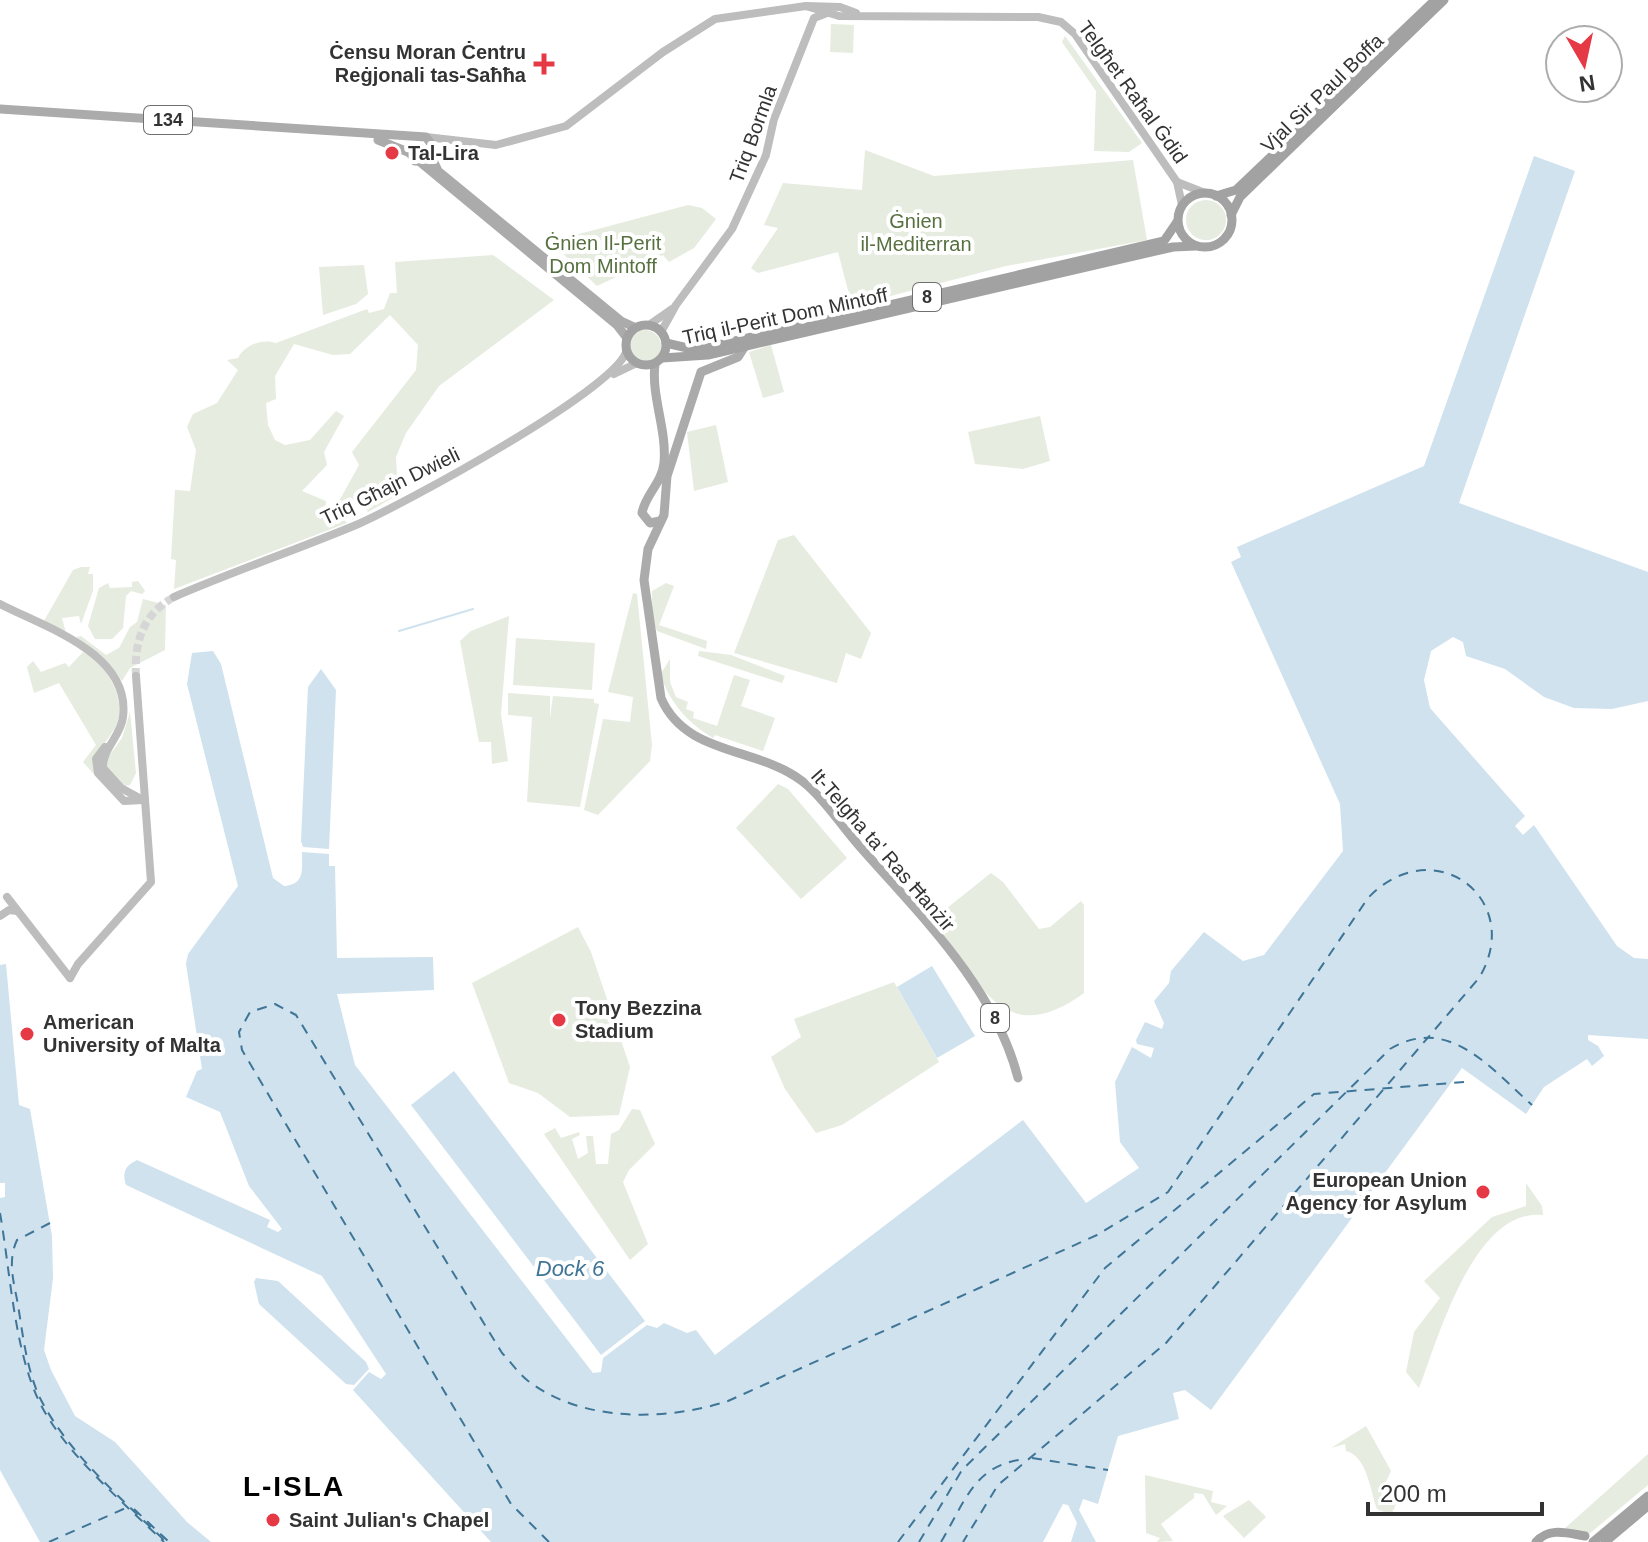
<svg xmlns="http://www.w3.org/2000/svg" width="1648" height="1542" font-family="Helvetica,sans-serif">
  <style>
    .green { fill: #e6ecdf }
    .water { fill: #cfe2ee }
    .lines { fill: none; stroke-linecap: round; stroke-linejoin: round }
    .stream { stroke: #cfe2ee; stroke-width: 2 }
    .ferry { stroke: #3f7597; stroke-width: 2; stroke-dasharray: 10 8; stroke-linecap: butt }
    .secondary-tunnel { stroke: #d6d6d6; stroke-width: 8; stroke-dasharray: 8 4; stroke-linecap: butt }
    .secondary { stroke: #bdbdbd; stroke-width: 8 }
    .primary { stroke: #ababab; stroke-width: 9 }
    .trunk { stroke: #a2a2a2; stroke-width: 9 }
    .poi-dot { fill: #e63946; stroke: #fff; stroke-width: 3 }
    .labels { text-anchor: middle; stroke-width: 8; stroke-linejoin: round; paint-order: stroke }
    .shield { fill: #fff; stroke: #707070; stroke-width: 2 }
    .shield-label { font-size: 18px; font-weight: bold; fill: #333 }
    .poi-label { font-size: 20px; font-weight: bold; fill: #333; stroke: #fff; text-anchor: start }
    .street-label { font-size: 20px; fill: #333; stroke: #fff }
    .park-label { font-size: 20px; fill: #56703f; stroke: #fff }
    .water-label { font-size: 22px; font-style: italic; fill: #3f7597; stroke: #fff }
    .district-label { font-size: 28px; font-weight: bold; letter-spacing: 2px; fill: #000; stroke: #fff }
  </style>
  <rect width="100%" height="100%" fill="#fff"/>
  <g class="green">
    <path d="M831,24L854,25L853,53L830,52Z"/>
    <path d="M1065,36L1142,143L1129,152L1094,151L1096,91L1062,42Z"/>
    <path d="M865,150L934,176L1133,160L1147,240L1006,266L852,306L838,252L758,273L751,268L778,228L764,225L783,183L862,190Z"/>
    <circle cx="1206" cy="220" r="20"/>
    <path d="M688,205L702,208L716,219L694,248L669,262L663,255L597,286L553,244V241Z"/>
    <path d="M493,255L554,300L439,386L406,433L396,457L398,495L368,512L360,499L349,501L341,508L338,503L359,465L352,452L416,370L418,345L390,315L350,354L333,355L294,344L275,376L276,399L266,403L268,425L275,440L285,445L310,440L336,411L344,416L324,452L327,465L302,491L326,501L325,510L332,519L337,512L347,523L174,589L176,560L171,559L175,490L190,491L196,450L187,427L193,414L217,403L238,370L227,360L238,358C244,345 263,338 276,343L367,309L369,313L384,309L390,293H397L395,262Z"/>
    <path d="M364,265L368,294L356,304L323,315L319,267Z"/>
    <circle cx="645" cy="346" r="16"/>
    <path d="M771,345L784,392L763,398L749,352Z"/>
    <path d="M1040,416L1050,461L1023,469L975,464L968,432Z"/>
    <path d="M716,425L728,482L694,491L687,432Z"/>
    <path d="M794,535L871,633L861,659L846,653L837,683L734,653L778,540Z"/>
    <path d="M81,567H90L88,574H93V591L81,624L79,616L62,618L66,633L44,621L73,570Z"/>
    <path d="M138,581L145,591L142,594L131,591L126,596L123,628L112,639H95L88,626L99,588L108,583L110,588L132,587V582Z"/>
    <path d="M666,583L674,586L659,625L707,641L706,649L657,631L652,620V591Z"/>
    <path d="M633,593L637,594L652,745L650,761L598,815L584,810L603,719L630,722L633,697L608,692Z"/>
    <path d="M143,599L166,605L165,650L130,668L122,681L104,658L76,637L81,636L106,655L119,648L130,627L137,622Z"/>
    <path d="M509,616L501,714L508,761L492,764L491,742H479L460,641L471,631Z"/>
    <path d="M516,638L595,643L592,690L513,685Z"/>
    <path d="M699,651L731,655L785,676L782,683L698,656Z"/>
    <path d="M83,652C104,662 123,692 119,717C117,730 103,744 95,755L99,780L83,762L96,745L59,683L34,693L27,667L33,661L41,672L65,663L69,667Z"/>
    <path d="M670,659V682L676,697L688,702L686,709L694,712L693,718L717,726L734,675L750,680L741,706L775,718L763,751L715,735L713,738C686,721 672,705 660,675Z"/>
    <path d="M508,693L550,696V718L553,696L594,699V703L599,704L580,807L527,802L532,717L508,715Z"/>
    <path d="M130,712L136,773L130,785L124,786L107,771L106,760L122,738Z"/>
    <path d="M778,784L788,789L847,858L801,899L736,828Z"/>
    <path d="M991,873L1003,882L1039,929L1050,927L1081,901L1084,905V993C1000,1054 979,977 932,920Z"/>
    <path d="M578,927L591,952L630,1067L619,1115L570,1117L538,1093L509,1083L472,983Z"/>
    <path d="M894,982L939,1062L842,1125L816,1133L785,1089L771,1057L801,1037L794,1019Z"/>
    <path d="M632,1109L640,1110L655,1144L629,1170L623,1182L648,1244L630,1260L544,1134L555,1128L561,1138L579,1132L580,1135L572,1139L578,1159L588,1153L586,1136H593L596,1164H608L611,1134L619,1130Z"/>
    <path d="M1526,1183L1542,1206L1543,1215C1474,1207 1438,1339 1419,1388L1406,1372L1414,1332L1440,1298L1424,1281L1492,1217L1526,1206Z"/>
    <path d="M1366,1426L1391,1471L1381,1493L1397,1502L1391,1515L1377,1509C1370,1490 1367,1456 1346,1451L1345,1444L1331,1448Z"/>
    <path d="M1648,1454V1485L1589,1534L1564,1529Z"/>
    <path d="M1145,1475L1213,1491L1211,1502L1227,1506L1216,1515L1203,1494L1194,1493V1498L1161,1524L1173,1541L1157,1542L1160,1538L1146,1533Z"/>
    <path d="M1249,1500L1266,1517L1244,1538L1223,1516Z"/>
  </g>
  <g class="water">
    <path d="M1534,156L1575,171L1459,503L1648,572V701L1612,709L1574,708L1544,697L1505,669L1466,656L1463,642L1453,637L1431,651L1424,680L1430,708L1525,816L1515,826L1523,835L1534,825L1617,946L1634,958L1648,959V1039L1588,1035V1040L1598,1046L1604,1056L1592,1066L1587,1059L1544,1087L1526,1114L1462,1068L1211,1410L1185,1390L1173,1393L1179,1419L1118,1436L1098,1504L1083,1499L1079,1510L1096,1542H1071L1077,1523L1068,1505L1063,1504L1043,1542H491L353,1390L369,1372L381,1379L386,1374L322,1276L126,1185C122,1172 125,1166 137,1160L270,1220L267,1227L278,1232L282,1229L249,1186L220,1112L186,1097L197,1071L202,1069L186,964L188,954L238,886L187,684L192,653L213,651L221,664L273,878L284,886C305,885 302,869 302,852L329,854V866H335L337,958L433,957L434,990L337,994L355,1065L593,1373L601,1372L603,1358L647,1325L657,1328L664,1323L687,1333L696,1330L715,1355L1023,1120L1086,1203L1139,1168L1120,1142L1115,1082L1132,1047L1151,1058L1154,1048L1137,1044L1136,1040L1145,1022L1162,1029L1164,1023L1154,1001L1169,983L1171,971L1204,932L1243,961L1264,955L1343,851L1340,804L1231,562L1241,557L1237,547L1424,466Z"/>
    <path d="M321,669L336,690L329,849L303,847L301,841L308,687Z"/>
    <path d="M6,964L19,1105L30,1109L52,1236L53,1278L44,1350L51,1370L75,1416L115,1442L187,1522L211,1542H40L0,1470V1198L5,1197V1183H0V965Z"/>
    <path d="M932,966L975,1036L937,1058L897,987Z"/>
    <path d="M454,1071L645,1321L601,1355L411,1105Z"/>
    <path d="M256,1278L278,1281L366,1362L369,1369L354,1385L346,1384L259,1304L254,1282Z"/>
  </g>
  <g class="lines">
    <path class="stream" d="M399,631L473,609"/>
    <g class="ferry">
      <path d="M0,1213C10,1270 14,1347 38,1399C62,1451 123,1502 164,1542"/>
      <path d="M50,1223L17,1240C7,1262 14,1282 18,1305C23,1336 27,1372 41,1400C69,1454 123,1500 166,1542"/>
      <path d="M1032,1458L1108,1470"/>
      <path d="M134,1509L169,1542"/>
      <path d="M49,1542L128,1507"/>
      <path d="M549,1542L511,1504L242,1050L239,1032L250,1012L275,1004L296,1015L502,1353C510,1361 518,1373 527,1380C581,1423 667,1421 728,1401L1097,1235L1168,1192L1368,898C1434,829 1526,900 1479,978L1166,1343L998,1485L963,1542"/>
      <path d="M898,1542L1105,1268L1314,1094L1464,1082"/>
      <path d="M919,1542L962,1470L1390,1049C1449,1014 1491,1069 1532,1105"/>
      <path d="M941,1542C965,1502 974,1464 1026,1459"/>
    </g>
    <path class="secondary-tunnel" d="M136,676C134,642 143,614 174,597"/>
    <g class="secondary">
      <path d="M806,6L839,16L1038,17L1061,22L1075,34L1177,182L1205,193"/>
      <path d="M426,137L496,145L566,126L663,52L715,19L806,6L840,7L856,13"/>
      <path d="M1177,182L1182,205"/>
      <path d="M649,325L672,309"/>
      <path d="M661,332L676,305L732,229L766,155L774,119L814,18L827,13"/>
      <path d="M614,374L637,363"/>
      <path d="M174,597C234,571 296,550 356,525C402,505 613,391 626,352"/>
      <path d="M0,604C44,627 131,653 123,717C121,736 102,749 103,768L121,788L143,800"/>
      <path d="M105,747L96,759L98,773L124,801L143,800"/>
      <path d="M7,897L70,978"/>
      <path d="M0,916L9,910L17,911"/>
      <path d="M70,978L78,964L151,882L136,676"/>
    </g>
    <g class="primary">
      <path d="M0,109L426,137L432,145V154L425,161H415"/>
      <path d="M378,140L408,152L617,325L627,338"/>
      <path d="M431,156L438,171L621,321L634,327"/>
      <path d="M745,346L738,357L701,372L667,476L664,515L648,549L644,580L661,698C686,756 756,746 802,781C825,799 843,828 862,849C922,917 995,988 1018,1078"/>
      <path d="M655,364C651,397 667,429 664,463C662,483 645,495 642,513L650,523L660,521"/>
    </g>
    <g class="trunk">
      <circle cx="1205" cy="220" r="27"/>
      <path d="M1216,196L1236,190L1435,0"/>
      <path d="M1231,215L1240,197L1444,0"/>
      <circle cx="646" cy="345" r="20"/>
      <path d="M666,343L696,350L1164,241L1177,222"/>
      <path d="M662,358L708,355L1173,247L1196,246"/>
      <path d="M1536,1542C1549,1527 1567,1533 1585,1536"/>
      <path d="M1593,1542L1648,1496"/>
      <path d="M1605,1542L1648,1506"/>
    </g>
  </g>
  <g class="poi-dot">
    <path d="M540 52h8v8h8v8h-8v8h-8v-8h-8v-8h8z"/>
    <circle cx="392" cy="153" r="8"/>
    <circle cx="559" cy="1020" r="8"/>
    <circle cx="27" cy="1034" r="8"/>
    <circle cx="1483" cy="1192" r="8"/>
    <circle cx="273" cy="1520" r="8"/>
  </g>
  <g class="labels">
    <g class="shield">
      <rect x="144" y="106" width="48" height="28" rx="6"/>
      <rect x="913" y="283" width="28" height="28" rx="6"/>
      <rect x="981" y="1004" width="28" height="28" rx="6"/>
    </g>
    <g class="shield-label">
      <text x="168" y="126">134</text>
      <text x="927" y="303">8</text>
      <text x="995" y="1024">8</text>
    </g>
    <g class="poi-label">
      <text x="526" y="59" text-anchor="end">Ċensu Moran Ċentru<tspan x="526" dy="23">Reġjonali tas-Saħħa</tspan></text>
      <text x="408" y="160">Tal-Lira</text>
      <text x="575" y="1015">Tony Bezzina<tspan x="575" dy="23">Stadium</tspan></text>
      <text x="43" y="1029">American<tspan x="43" dy="23">University of Malta</tspan></text>
      <text x="1467" y="1187" text-anchor="end">European Union<tspan x="1467" dy="23">Agency for Asylum</tspan></text>
      <text x="289" y="1527">Saint Julian's Chapel</text>
    </g>
    <g class="street-label">
      <text transform="translate(1133 92) rotate(54)" y="7">Telgħet Raħal Ġdid</text>
      <text transform="translate(1322 93) rotate(-44)" y="7">Vjal Sir Paul Boffa</text>
      <text transform="translate(753 134) rotate(-70)" y="7">Triq Bormla</text>
      <text transform="translate(785 316) rotate(-12)" y="7">Triq il-Perit Dom Mintoff</text>
      <text transform="translate(390 486) rotate(-26)" y="7">Triq Għajn Dwieli</text>
      <text transform="translate(883 850) rotate(49)" y="7">It-Telgħa ta' Ras Ħanżir</text>
    </g>
    <g class="park-label">
      <text x="916" y="228">Ġnien<tspan x="916" dy="23">il-Mediterran</tspan></text>
      <text x="603" y="250">Ġnien Il-Perit<tspan x="603" dy="23">Dom Mintoff</tspan></text>
    </g>
    <g class="water-label">
      <text x="570" y="1276">Dock 6</text>
    </g>
    <g class="district-label">
      <text x="294" y="1496">L-ISLA</text>
    </g>
  </g>
  <g transform="translate(1584 64) rotate(171)"><circle r="38" fill="#ffffff" stroke="#adadad" stroke-width="2"/>
  <path d="M0-6L14 30L0 20L-14 30Z" fill="#e63946"/>
  <text y="-12" font-size="22" font-weight="bold" text-anchor="middle" fill="#333333">N</text>
  </g>
  <path d="M1368 1502v12h174v-12" fill="none" stroke="#333333" stroke-width="4"/>
  <text x="1380" y="1502" font-size="24" fill="#333333" stroke="#ffffff" stroke-width="6" paint-order="stroke">200 m</text>
</svg>
